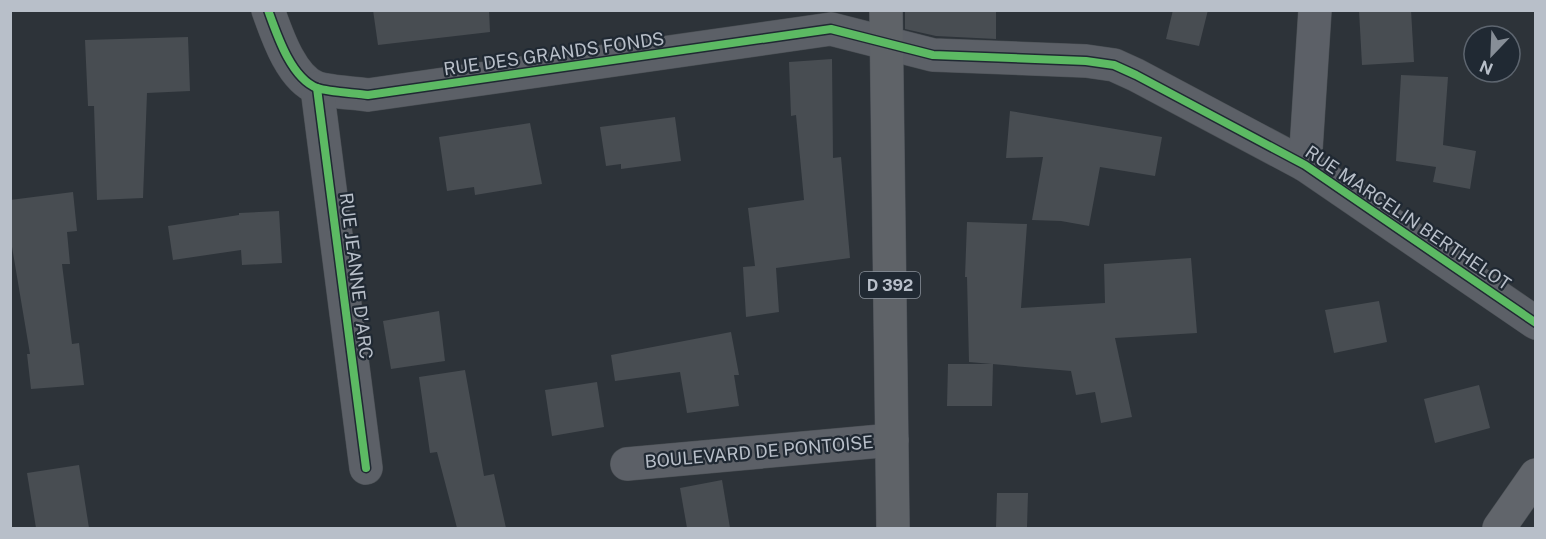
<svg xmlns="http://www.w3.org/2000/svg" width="1546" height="539" font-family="'Public Sans',sans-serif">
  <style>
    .building { fill: #484d52 }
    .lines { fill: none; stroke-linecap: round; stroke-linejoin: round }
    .street-casing { stroke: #4a4f54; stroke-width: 34 }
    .secondary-casing { stroke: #4a4f54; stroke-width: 34 }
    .primary-casing { stroke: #4a4f56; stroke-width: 34 }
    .street { stroke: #5c6067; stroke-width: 33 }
    .secondary { stroke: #61656b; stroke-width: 33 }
    .primary { stroke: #5f6368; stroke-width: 33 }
    .cycleway-casing { stroke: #202933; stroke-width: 11 }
    .cycleway { stroke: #5cba63; stroke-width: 8 }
    .labels { text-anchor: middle; stroke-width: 4.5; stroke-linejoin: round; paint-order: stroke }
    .shield { fill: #202933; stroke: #8a929c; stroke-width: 1.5 }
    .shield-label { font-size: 16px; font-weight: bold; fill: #b8bfc9 }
    .street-label { font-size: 18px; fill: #b8bfc9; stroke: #202933 }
  </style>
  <rect width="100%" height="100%" fill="#2d3339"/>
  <g class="building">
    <path d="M373,10H489L490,32L378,45Z"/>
    <path d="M905,10H996V39L936,36L905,29Z"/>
    <path d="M1173,10H1208L1199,46L1166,39Z"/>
    <path d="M1359,10H1411L1414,62L1362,65Z"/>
    <path d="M188,37L190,91L147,93L143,198L97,200L94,106H88L85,40Z"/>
    <path d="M832,59L833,158L841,157L850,258L776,268L779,312L746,317L743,267L755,266L748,208L804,200L796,115L791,116L789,62Z"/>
    <path d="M1401,75L1448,77L1443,145L1476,151L1470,189L1433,182L1436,167L1396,161Z"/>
    <path d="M1010,111L1162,137L1155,176L1100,167L1089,226L1061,221L1032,220L1043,157L1006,158Z"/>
    <path d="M675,117L681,161L621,169V164L606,166L600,127Z"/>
    <path d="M530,123L542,184L475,195L474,187L447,191L439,137Z"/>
    <path d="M73,192L77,231L67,232L70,264H62L72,344L79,343L84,385L31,389L27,354H30L10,235V200Z"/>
    <path d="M279,211L282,263L242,265L241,250L173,260L168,226L239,215V213Z"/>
    <path d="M967,222L1027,224L1021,308L1105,303L1104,264L1191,258L1197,333L1115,338L1132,417L1101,423L1095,392L1076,395L1071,371L969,362L967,277H965Z"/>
    <path d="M1379,301L1387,342L1334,353L1325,310Z"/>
    <path d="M439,311L445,361L391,369L383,321Z"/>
    <path d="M731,332L739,375H734L739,406L687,413L680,372L615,381L611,355Z"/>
    <path d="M948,364H993L992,406H947Z"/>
    <path d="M465,370L484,476L494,474L506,528H457L437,452L430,453L419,377Z"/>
    <path d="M597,382L604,427L552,436L545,390Z"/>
    <path d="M1479,385L1490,428L1435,443L1424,399Z"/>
    <path d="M79,465L89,528H36L27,473Z"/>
    <path d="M722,480L730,528H687L680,488Z"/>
    <path d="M997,493H1028L1027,528H996Z"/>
  </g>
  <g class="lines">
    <g class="street-casing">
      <g id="street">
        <path d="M268,10C277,35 291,78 317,88C329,92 355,93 368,95L831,29L933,55L1086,61L1114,65L1136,75L1305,165L1536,323"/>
        <path d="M317,88L366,468"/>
        <path d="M1305,165L1315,10"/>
        <path d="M627,464L892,440"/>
      </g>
    </g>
    <g class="secondary-casing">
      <path id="secondary" d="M1499,528L1536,475"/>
    </g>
    <g class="primary-casing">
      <path id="primary" d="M886,10L893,528"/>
    </g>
    <use href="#street" class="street"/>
    <use href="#secondary" class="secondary"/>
    <use href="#primary" class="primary"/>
    <g class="cycleway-casing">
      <g id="cycleway">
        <path d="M268,10C277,35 291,78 317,88C329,92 355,93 368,95L831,29L933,55L1086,61L1114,65L1136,75L1305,165L1536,323"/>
        <path d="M317,88L366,468"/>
      </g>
    </g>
    <use href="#cycleway" class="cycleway"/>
  </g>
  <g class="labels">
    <rect class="shield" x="860" y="272" width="60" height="26" rx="4.5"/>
    <g class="shield-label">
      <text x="890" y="291">D 392</text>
    </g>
    <g class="street-label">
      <text transform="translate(554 54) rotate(-8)" y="6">RUE DES GRANDS FONDS</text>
      <text transform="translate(1408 218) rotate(34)" y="6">RUE MARCELIN BERTHELOT</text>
      <text transform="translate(356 276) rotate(83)" y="6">RUE JEANNE D'ARC</text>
      <text transform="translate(759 452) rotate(-5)" y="6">BOULEVARD DE PONTOISE</text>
    </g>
  </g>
  <rect width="1546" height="539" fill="none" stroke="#b8bfc9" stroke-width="24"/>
  <g transform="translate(1492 54) rotate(203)"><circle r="28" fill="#202933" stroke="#5d656f" stroke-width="1.5"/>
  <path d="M0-4.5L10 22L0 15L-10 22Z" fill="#878e97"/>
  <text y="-9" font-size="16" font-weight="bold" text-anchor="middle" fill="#b8bfc9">N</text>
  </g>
</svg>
